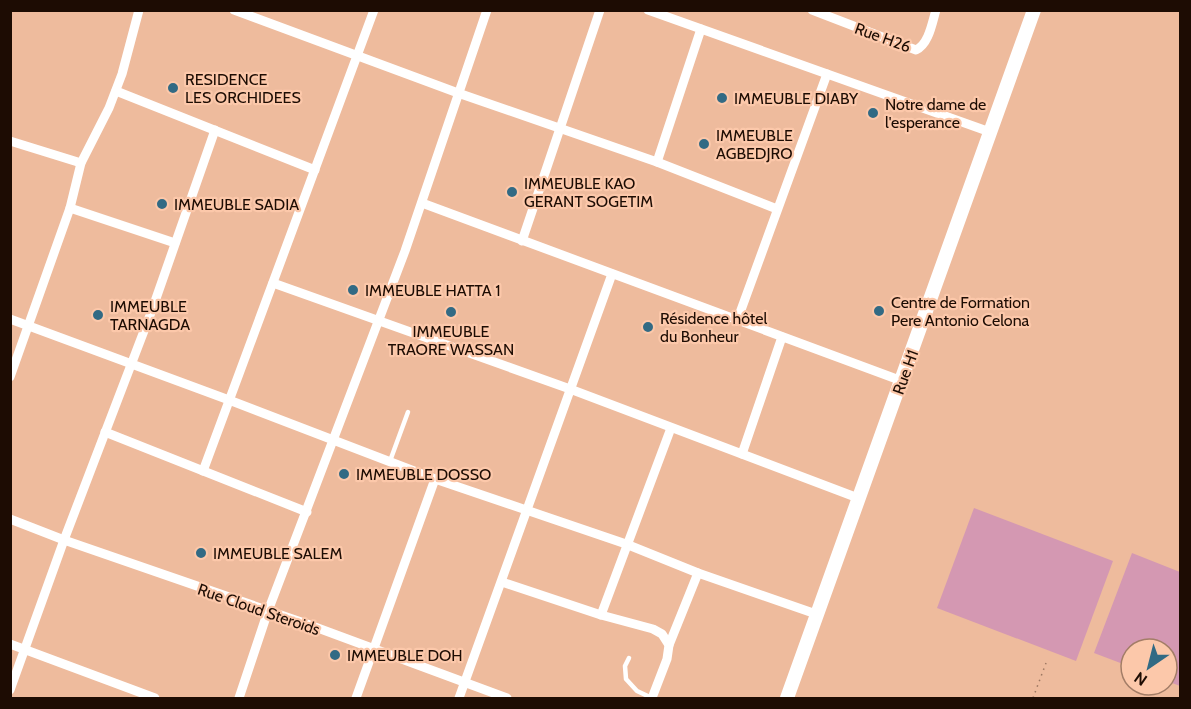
<svg xmlns="http://www.w3.org/2000/svg" width="1191" height="709" font-family="Cabin,sans-serif">
  <style>
    .pitch { fill: #d498b2 }
    .lines { fill: none; stroke-linecap: round; stroke-linejoin: round }
    .path { stroke: #9c7761; stroke-width: 1.5; stroke-dasharray: 1.5 4.5; stroke-linecap: butt }
    .lane { stroke: #fff; stroke-width: 4.5 }
    .street { stroke: #fff; stroke-width: 9 }
    .secondary { stroke: #fff; stroke-width: 14 }
    .poi-dot { fill: #326a84; stroke: #fcc8aa; stroke-width: 2 }
    .labels { text-anchor: middle; stroke-width: 4.5; stroke-linejoin: round; paint-order: stroke }
    .street-label { font-size: 16px; fill: #1d0c03; stroke: #fcc8aa }
    .poi-label { font-size: 16px; fill: #1d0c03; stroke: #fcc8aa; text-anchor: start }
  </style>
  <rect width="100%" height="100%" fill="#eebb9d"/>
  <g class="pitch">
    <path d="M974,508L1113,561L1076,661L937,608Z"/>
    <path d="M1132,553L1180,572V686L1167,681V649H1131V667L1094,653Z"/>
  </g>
  <g class="lines">
    <path class="path" d="M1033,698L1046,663"/>
    <g class="lane">
      <path d="M390,461L408,412"/>
      <path d="M629,658L625,666L626,679L637,691L652,698"/>
    </g>
    <g class="street">
      <path d="M234,10L458,93L657,162L777,209"/>
      <path d="M648,10L990,132"/>
      <path d="M812,10L916,50C929,44 932,23 936,10"/>
      <path d="M116,91L315,170"/>
      <path d="M10,141L81,163"/>
      <path d="M657,162L701,29"/>
      <path d="M422,203L902,381"/>
      <path d="M70,208L175,243"/>
      <path d="M522,241L600,10"/>
      <path d="M273,283L570,389L858,498"/>
      <path d="M10,319L229,400L435,479L626,544L698,573L816,614"/>
      <path d="M737,321L827,74"/>
      <path d="M10,377L70,208L81,163L109,108L122,74L139,10"/>
      <path d="M105,432L307,512"/>
      <path d="M742,454L782,337"/>
      <path d="M203,471L374,10"/>
      <path d="M10,519L64,540L307,624L507,698"/>
      <path d="M502,582L601,615L653,629L662,634L669,645L667,659L652,698"/>
      <path d="M601,615L671,428"/>
      <path d="M10,644L155,698"/>
      <path d="M669,645L698,573"/>
      <path d="M10,690L64,540L152,310L215,130"/>
      <path d="M239,698L268,611L405,251L487,10"/>
      <path d="M356,698L435,479"/>
      <path d="M459,698L612,274"/>
    </g>
    <path class="secondary" d="M787,698L1034,10"/>
  </g>
  <g class="poi-dot">
    <circle cx="173" cy="88" r="6"/>
    <circle cx="722" cy="98" r="6"/>
    <circle cx="873" cy="113" r="6"/>
    <circle cx="704" cy="144" r="6"/>
    <circle cx="512" cy="192" r="6"/>
    <circle cx="162" cy="204" r="6"/>
    <circle cx="353" cy="290" r="6"/>
    <circle cx="879" cy="311" r="6"/>
    <circle cx="451" cy="312" r="6"/>
    <circle cx="98" cy="315" r="6"/>
    <circle cx="648" cy="327" r="6"/>
    <circle cx="344" cy="474" r="6"/>
    <circle cx="201" cy="553" r="6"/>
    <circle cx="335" cy="655" r="6"/>
  </g>
  <g class="labels">
    <g class="street-label">
      <text transform="translate(883 37) rotate(20)" y="6">Rue H26</text>
      <text transform="translate(905 372) rotate(-70)" y="6">Rue H1</text>
      <text transform="translate(259 609) rotate(19)" y="6">Rue Cloud Steroids</text>
    </g>
    <g class="poi-label">
      <text x="185" y="85">RESIDENCE<tspan x="185" dy="18">LES ORCHIDEES</tspan></text>
      <text x="734" y="104">IMMEUBLE DIABY</text>
      <text x="885" y="110">Notre dame de<tspan x="885" dy="18">l'esperance</tspan></text>
      <text x="716" y="141">IMMEUBLE<tspan x="716" dy="18">AGBEDJRO</tspan></text>
      <text x="524" y="189">IMMEUBLE KAO<tspan x="524" dy="18">GERANT SOGETIM</tspan></text>
      <text x="174" y="210">IMMEUBLE SADIA</text>
      <text x="365" y="296">IMMEUBLE HATTA 1</text>
      <text x="891" y="308">Centre de Formation<tspan x="891" dy="18">Pere Antonio Celona</tspan></text>
      <text x="110" y="312">IMMEUBLE<tspan x="110" dy="18">TARNAGDA</tspan></text>
      <text x="660" y="324">Résidence hôtel<tspan x="660" dy="18">du Bonheur</tspan></text>
      <text x="451" y="337" text-anchor="middle">IMMEUBLE<tspan x="451" dy="18">TRAORE WASSAN</tspan></text>
      <text x="356" y="480">IMMEUBLE DOSSO</text>
      <text x="213" y="559">IMMEUBLE SALEM</text>
      <text x="347" y="661">IMMEUBLE DOH</text>
    </g>
  </g>
  <rect width="1191" height="709" fill="none" stroke="#1d0c03" stroke-width="24"/>
  <g transform="translate(1149 667) rotate(215)"><circle r="28" fill="#fcc8aa" stroke="#a37d67" stroke-width="1.5"/>
  <path d="M0-4.5L10 22L0 15L-10 22Z" fill="#326a84"/>
  <text y="-9" font-size="16" font-weight="bold" text-anchor="middle" fill="#1d0c03">N</text>
  </g>
</svg>
